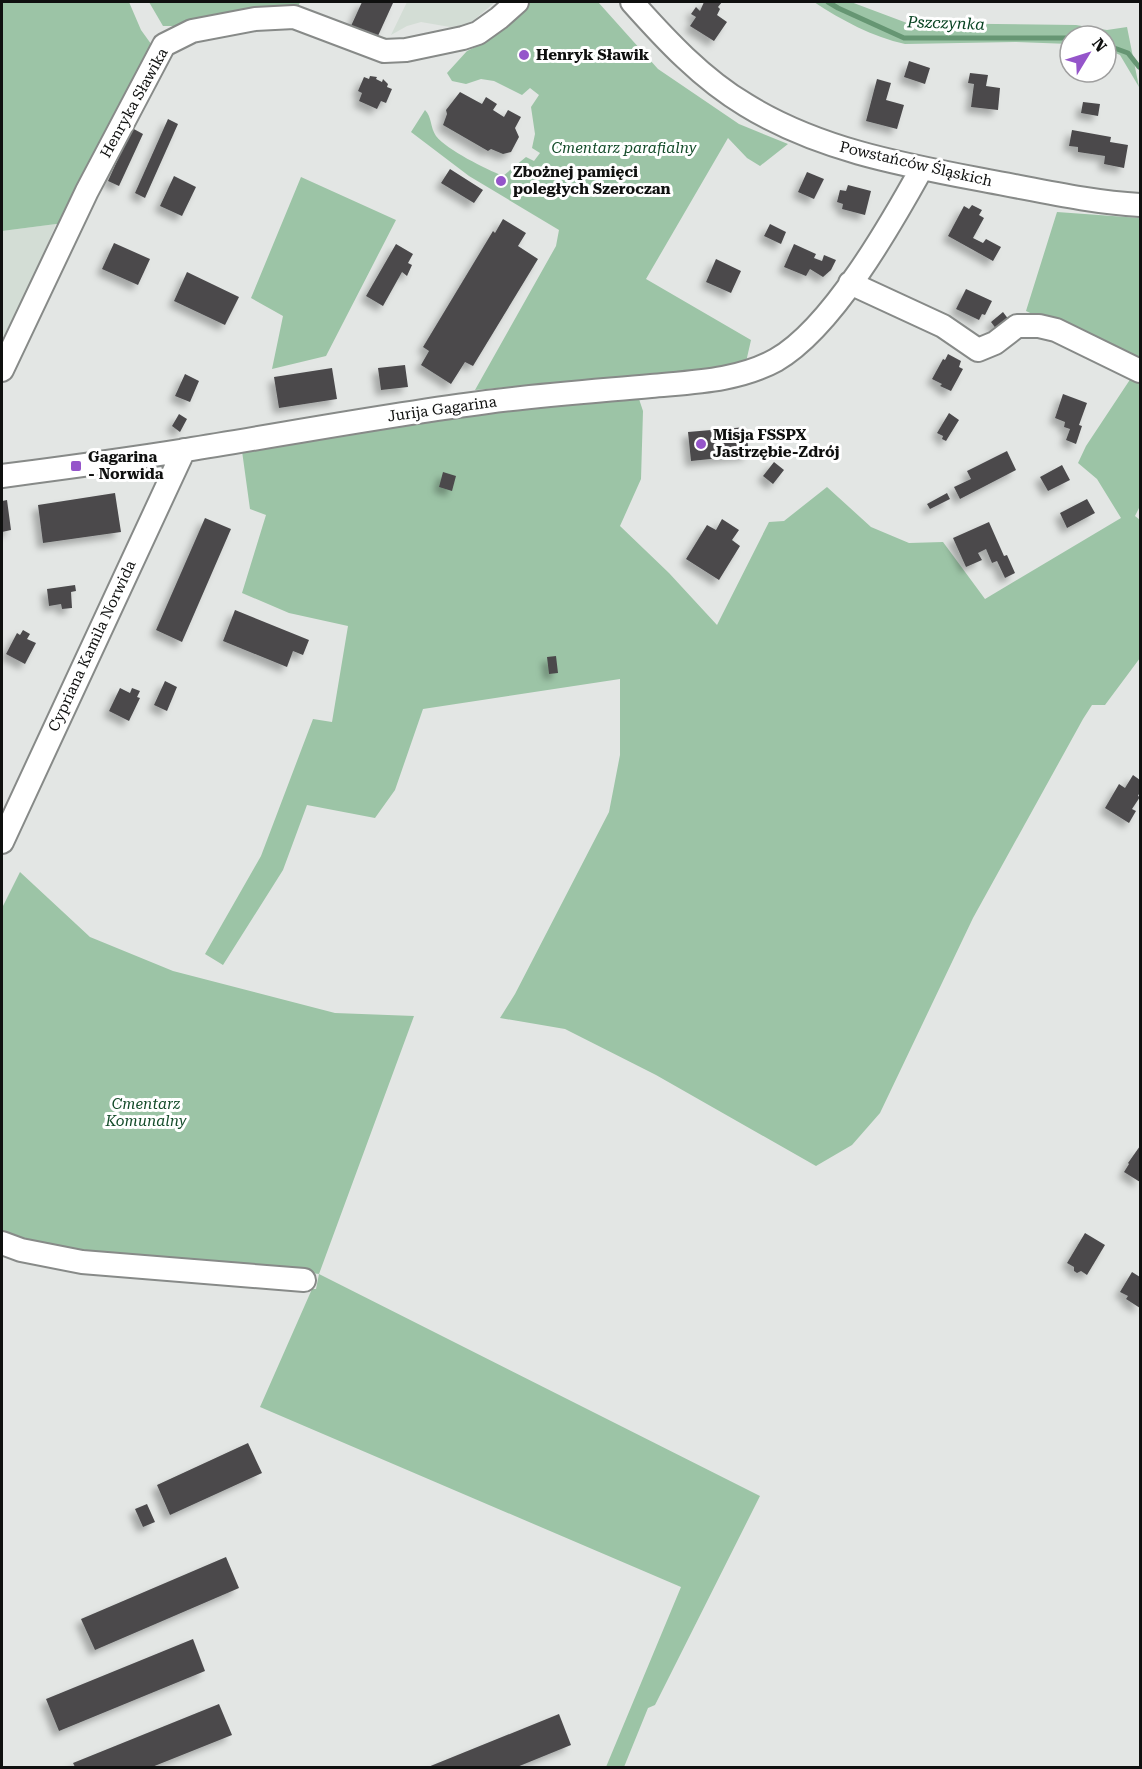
<svg xmlns="http://www.w3.org/2000/svg" width="1142" height="1769" viewBox="0 0 1142 1769" font-family="'Roboto Serif',serif">
<style>
.built{fill:#d3ddd5}
.green{fill:#9cc4a6}
.lines{fill:none;stroke-linecap:round;stroke-linejoin:round}
.stream{stroke:#669673;stroke-width:5}
.building{fill:#4b4a4c;filter:url(#shadow)}
.minor-casing{stroke:#878a88;stroke-width:26}
.minor{stroke:#fff;stroke-width:22}
.poi-dot{fill:#9555ca;stroke:#fff;stroke-width:2}
.labels{text-anchor:middle;dominant-baseline:central;stroke-width:6;stroke-linejoin:round;paint-order:stroke}
.poi-label{font-size:15px;font-weight:bold;fill:#0f100f;stroke:#fff;text-anchor:start}
.street-label{font-size:15px;fill:#0f100f;stroke:#fff}
.park-label{font-size:15px;font-style:italic;fill:#134b29;stroke:#fff}
.water-label{font-size:16px;font-style:italic;fill:#064221;stroke:#fff}
</style>
<defs>
<filter id="shadow"><feDropShadow dx="-5.5" dy="5.5" stdDeviation="3" flood-color="#0004"/></filter>
</defs>
<rect width="100%" height="100%" fill="#e3e6e4"/>
<path class="built" d="M407,2H495L474,20L462,26L450,27L421,22L407,26L391,35Z
M56,224L2,350V231Z"/>
<path class="green" d="M2,2H129L141,30L154,48L63,226L56,224L2,231Z
M149,2H300L297,11L187,26H163Z
M531,2H598L658,69L739,124L788,144L760,166L747,158L728,138L646,279L751,340L746,362L717,370L475,390L556,246L559,230L469,176L411,132L425,110C432,117 430,127 436,136C447,150 486,169 503,176L526,157L534,161L540,153L532,148L535,134L531,107L539,95L530,88L522,95L494,81L481,79L466,84L452,81L447,73L467,51L488,41Z
M814,2H851L907,23L1076,25L1107,30L1127,27L1139,87L1120,55L1106,49V36H1070V44L1015,42L905,44C873,37 841,20 814,2Z
M301,177L396,220L326,356L272,369L283,316L251,298Z
M1057,212L1140,218V366L1026,311Z
M1133,375L1140,379V506L1135,516L1140,520V658L1105,705H1092L1083,719L973,918L880,1113L852,1145L816,1166L656,1075L565,1029L500,1018L515,994L609,812L620,755V679L423,709L395,790L375,818L307,805L283,870L223,965L205,954L261,856L313,719L332,722L348,626L289,613L242,593L266,515L250,509L242,451L457,415L639,399L643,411L641,479L620,526L669,573L717,625L769,522L784,521L827,487L871,527L909,543L943,542L985,599L1121,518L1097,479L1078,463L1086,446Z
M20,872L90,937L173,971L335,1013L414,1016L319,1274L760,1496L655,1705L648,1708L624,1767H606L681,1587L260,1407L312,1289H316L319,1274L217,1261L79,1252L31,1242L2,1233V908Z"/>
<g class="lines">
<path class="stream" d="M828,2L838,8L904,38H1070
M1106,45L1128,53L1139,67"/>
</g>
<path class="building" d="M362,2L393,3L377,38L351,26Z
M704,2H722L718,7L720,9L717,15L727,22L714,41L690,26L696,17L691,14L696,7L700,11Z
M909,61L930,68L925,84L904,77Z
M970,73L988,75L986,86L1000,88L998,110L971,107L974,84L968,83Z
M370,76L377,77L376,79L382,82L383,79L388,84L387,87L392,89L386,103L381,101L377,109L359,101L362,93L358,91L364,77L369,79Z
M877,79L891,83L886,100L904,105L897,129L866,121Z
M460,92L482,104L486,97L497,104L493,110L504,117L508,110L521,117L515,128L519,137L511,152L503,154L491,149L488,151L443,125L447,114L446,110Z
M1083,102L1100,104L1098,116L1081,113Z
M168,119L178,124L145,198L135,193Z
M132,128L143,134L119,186L108,181Z
M1072,130L1111,137L1110,142L1128,145L1124,168L1104,164L1105,156L1078,152V147L1069,146Z
M450,169L483,190L474,203L441,183Z
M807,172L824,179L814,199L798,192Z
M174,176L196,187L182,216L160,206Z
M848,185L871,191L865,215L842,209L843,204L837,202L840,190L846,191Z
M972,205L982,210L979,215L984,218L973,238L983,243L986,239L1001,247L993,261L948,236L964,206L969,209Z
M503,219L526,233L518,246L538,259L473,366L465,362L451,384L421,365L429,351L423,347L493,231L495,233Z
M770,224L786,232L781,244L764,236Z
M114,243L150,259L138,285L102,269Z
M396,244L413,254L408,263L412,265L407,276L402,272L383,306L366,296Z
M794,244L816,254L814,258L822,261L824,255L836,260L831,270L823,277L810,269L806,276L784,267Z
M716,259L741,271L731,293L706,282Z
M187,272L239,297L225,325L174,301Z
M966,289L992,301L985,315L982,314L979,320L956,309Z
M1003,312L1009,320L997,330L991,322Z
M948,354L961,361L959,367L963,369L951,391L940,386L942,384L932,379L943,359L945,360Z
M405,365L408,387L381,390L378,368Z
M332,368L337,399L279,408L274,377Z
M185,374L199,381L190,402L175,396Z
M1063,394L1087,403L1079,425L1082,426L1076,444L1066,440L1070,429L1064,427L1065,422L1055,418Z
M949,413L959,420L946,441L942,439L943,436L937,433Z
M179,414L187,419L180,432L172,426Z
M746,427L749,455L691,461L688,432Z
M1007,451L1016,470L960,499L954,487L971,479L967,471Z
M774,462L784,470L773,484L763,476Z
M1062,465L1070,480L1048,491L1040,477Z
M443,472L456,476L452,491L439,487Z
M115,493L121,532L43,543L38,505Z
M947,493L950,499L930,509L927,504Z
M1087,499L1095,513L1067,528L1060,513Z
M7,500L11,530L2,532V501Z
M205,518L231,529L182,642L156,630Z
M722,519L739,530L732,540L740,546L719,580L686,559L707,525L716,530Z
M989,522L1004,556L1007,555L1015,573L1005,578L997,561L992,563L986,549L978,553L982,560L966,567L953,538Z
M75,585L76,591L71,592L72,608L62,609L61,604L49,606L47,589Z
M235,610L309,640L303,655L293,651L287,667L223,641Z
M23,630L30,634L27,639L36,643L25,664L6,654L17,633L20,635Z
M556,656L558,673L549,674L547,657Z
M165,681L177,687L167,711L154,705Z
M120,688L130,693L132,688L140,691L137,697L140,698L129,721L109,711Z
M1133,775L1140,780V792L1138,796L1140,797L1132,809L1136,811L1129,823L1105,808L1119,784L1125,788Z
M1140,1146V1182L1124,1172L1129,1164L1128,1163Z
M1085,1233L1105,1245L1087,1275L1081,1271L1077,1273L1074,1271V1267L1067,1263Z
M1132,1272L1140,1277V1308L1126,1299L1128,1296L1120,1292Z
M248,1443L262,1473L170,1515L157,1485Z
M147,1504L155,1522L143,1527L135,1509Z
M226,1557L239,1588L95,1650L81,1619Z
M193,1639L205,1671L59,1731L46,1699Z
M219,1704L232,1735L152,1767H75L73,1763Z
M559,1714L571,1745L517,1767H428Z"/>
<g class="lines">
<g class="minor-casing">
<path id="minor" d="M632,2C665,39 702,79 746,105C819,150 904,165 988,181C1038,190 1089,202 1140,205
M850,283L943,326L978,350L995,343L1017,326H1039L1056,330L1140,371
M2,370L87,191L164,45L192,31L255,19L294,17L384,51L406,50L463,38L478,33L499,18L517,2
M2,476C63,468 124,460 186,450C286,434 386,415 487,402C541,395 596,391 651,386C693,382 738,381 776,360C832,328 891,224 922,168
M2,842L184,450
M2,1243L21,1250L82,1262L304,1280"/>
</g>
<use href="#minor" class="minor"/>
</g>
<g class="poi-dot">
<circle cx="524" cy="55" r="6"/>
<circle cx="501" cy="181" r="6"/>
<circle cx="701" cy="444" r="6"/>
<rect x="70" y="460" width="12" height="12" rx="3"/>
</g>
<g class="labels">
<g class="poi-label">
<text x="536" y="55">Henryk Sławik</text>
<text x="513" y="172">Zbożnej pamięci<tspan x="513" dy="17">poległych Szeroczan</tspan></text>
<text x="713" y="435">Misja FSSPX<tspan x="713" dy="17">Jastrzębie-Zdrój</tspan></text>
<text x="88" y="457">Gagarina<tspan x="88" dy="17">- Norwida</tspan></text>
</g>
<g class="street-label">
<text transform="translate(134 103) rotate(-61)">Henryka Sławika</text>
<text transform="translate(916 164) rotate(13)">Powstańców Śląskich</text>
<text transform="translate(442 409) rotate(-8)">Jurija Gagarina</text>
<text transform="translate(92 646) rotate(-65)">Cypriana Kamila Norwida</text>
</g>
<g class="park-label">
<text x="624" y="148">Cmentarz parafialny</text>
<text x="146" y="1104">Cmentarz<tspan x="146" dy="17">Komunalny</tspan></text>
</g>
<g class="water-label">
<text transform="translate(946 23) rotate(2)">Pszczynka</text>
</g>
</g>
<rect width="1142" height="1769" fill="none" stroke="#0f100f" stroke-width="6"/>
<g transform="translate(1088 54) rotate(52)"><circle r="28" fill="#ffffff" stroke="#9f9f9f" stroke-width="1.5"/>
<path d="M0-4.5L10 22L0 15L-10 22Z" fill="#9555ca"/>
<text y="-9" font-size="16" font-weight="bold" text-anchor="middle" fill="#0f100f">N</text>
</g>
</svg>
